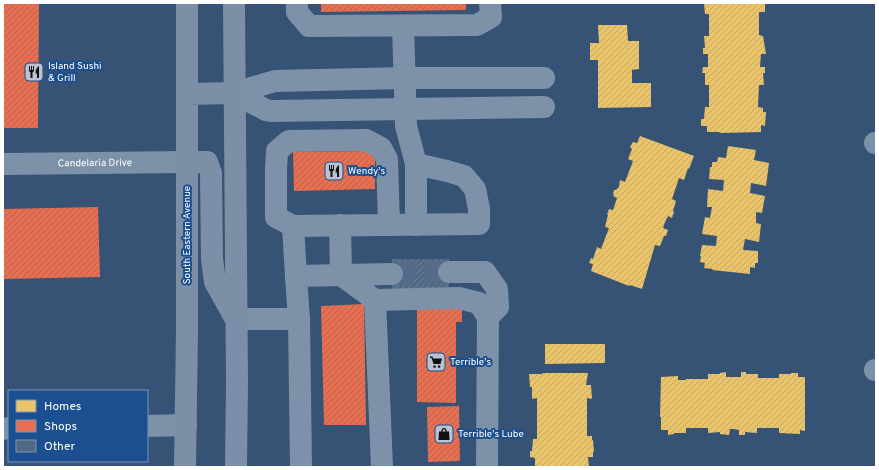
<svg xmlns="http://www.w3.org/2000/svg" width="879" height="470" viewBox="0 0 879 470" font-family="Overpass,sans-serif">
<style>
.homes{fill:url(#homes-hatch)}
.shops{fill:url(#shops-hatch)}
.building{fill:url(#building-hatch)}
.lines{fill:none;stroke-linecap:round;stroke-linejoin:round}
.minor-tunnel{stroke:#546c89;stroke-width:22;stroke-dasharray:22 11;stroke-linecap:butt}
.minor{stroke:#7d92a8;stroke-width:22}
.major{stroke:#7d8ea7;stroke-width:22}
.labels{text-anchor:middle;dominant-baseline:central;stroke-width:4;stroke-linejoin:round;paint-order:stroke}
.poi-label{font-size:10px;fill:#fff;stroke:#1b4f8f;text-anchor:start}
.street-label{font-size:10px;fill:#fff;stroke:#1b4f8f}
</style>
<defs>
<pattern id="homes-hatch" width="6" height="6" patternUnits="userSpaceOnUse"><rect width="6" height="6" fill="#e9c46a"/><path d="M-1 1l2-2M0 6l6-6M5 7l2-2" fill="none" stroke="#c2a662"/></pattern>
<pattern id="shops-hatch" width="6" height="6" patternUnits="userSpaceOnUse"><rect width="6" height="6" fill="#e76f51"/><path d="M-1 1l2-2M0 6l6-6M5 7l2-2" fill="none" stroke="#b86450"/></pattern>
<pattern id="building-hatch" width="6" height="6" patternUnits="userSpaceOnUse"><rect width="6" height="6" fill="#526984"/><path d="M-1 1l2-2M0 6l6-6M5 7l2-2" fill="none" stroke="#6c8096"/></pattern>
</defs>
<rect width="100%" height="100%" fill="#365274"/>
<path class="homes" d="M704,3H765V12H759V35L763,36L766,54H761L760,67H765V73H763L764,85H759L758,107L763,108V112H766L765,126L761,125V132L720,133L719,132H707V126H701V119H704L705,107H709V85H705V73H702L703,67H708V54H703V48H705L704,36H709V14H705Z
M598,25H627L628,41H639V69L632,70V83H651V107L598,108V60H590V43H599Z
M640,136L694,156L689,169L688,168L684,180L679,178L672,199L676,201L673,211L674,212L672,218L668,216L665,222L663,228L668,230L666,236H664L660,246L655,245L642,289L630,285L629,286L591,271L593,264L589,263L591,258L593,259L597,247L601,249L609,228L605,227L608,215L607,214L608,212L609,209L613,210L617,198L613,196L614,194H613L614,190H616L619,187L620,180L625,182L633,161L628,159L632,149L630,147L633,142L637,143Z
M728,146L756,150L754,160L769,163L766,186L751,183L750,193L765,196L762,213L756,212V223L761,224L759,242L745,239L743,250L758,251V263H755V268L750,267V274L712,270L713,269L704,268L705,263L700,262L701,256H700L702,245L716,246L717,236L702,234L705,217L710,218L712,207H707L708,189L723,191L724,180L709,179L710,167H712V162H717L718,157L726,158Z
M545,344H605V363L545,364Z
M726,372V377H741V372H746V374H758V378H779V374H791V373H798V377H805V431L800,430V434L779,433V428H757V433L745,432V435H739V430L733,429H730L729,435L720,434V432L708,433V428H686V433H674V434L668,435V430H661V417H660L661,377L678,376V380H686V379H708V374H720V373Z
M543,373H588L586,385H591L592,399L587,398V436H592V440H593L594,452H593V457H588L589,467H535V458L530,457V451H532L533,439H537V398L532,399V387H530L529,374H542Z"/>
<path class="shops" d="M3,3H39L38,128H3Z
M321,3H466V10L321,12Z
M375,151V189L294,191L293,152Z
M98,207L100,277L3,279V209Z
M364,304L366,425H324L321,306Z
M462,307V322H456V403L417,402V308Z
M459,406L460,461L428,462L427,407Z"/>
<path class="building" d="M392,259H449V291H392Z"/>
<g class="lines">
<path class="minor-tunnel" d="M392,274L449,272"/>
<g class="minor">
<path d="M297,3V12L309,26L477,25L491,17L490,3"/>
<path d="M403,26L406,126L416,164V225"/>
<path d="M234,93L266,110L271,111L544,107"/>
<path d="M234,93L275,81L404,78H544"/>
<path d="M875,143H876"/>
<path id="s1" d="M3,164L187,162"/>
<path d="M340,225L341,275"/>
<path d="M389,225L387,159L381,148L366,140L289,141L277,151L276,170V217L293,226L479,224V209L475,189L464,176L447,171L416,164"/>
<path d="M293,226L296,276"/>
<path d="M449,272H485L497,289L498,307L488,317"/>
<path d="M341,275L375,300L382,467"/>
<path d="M375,300L459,298L479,303L488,317L487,467"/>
<path d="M236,319H299"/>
<path d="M875,370H876"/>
<path d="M147,426L186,425"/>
<path d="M3,429L9,428"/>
<path d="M301,467L299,319L296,276L392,274"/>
</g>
<path class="major" d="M234,3L237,381L236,467
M187,94L234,93
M187,162H207L211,173L212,259L215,282L235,318
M185,467L187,330V3"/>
</g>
<defs>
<g id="restaurant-square" transform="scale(1)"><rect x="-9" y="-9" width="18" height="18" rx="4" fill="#b9c2ce" stroke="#1b4f8f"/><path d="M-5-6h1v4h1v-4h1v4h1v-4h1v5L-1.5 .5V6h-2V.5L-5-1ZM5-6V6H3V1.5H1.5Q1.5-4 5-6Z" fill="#111"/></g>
<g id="supermarket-square" transform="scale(1)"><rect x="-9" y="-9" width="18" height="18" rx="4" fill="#b9c2ce" stroke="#1b4f8f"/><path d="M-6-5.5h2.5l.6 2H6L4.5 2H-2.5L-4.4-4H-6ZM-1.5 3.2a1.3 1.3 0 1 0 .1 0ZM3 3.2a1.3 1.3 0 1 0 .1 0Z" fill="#111"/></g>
<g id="shop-square" transform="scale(1)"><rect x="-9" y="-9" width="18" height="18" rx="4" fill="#b9c2ce" stroke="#1b4f8f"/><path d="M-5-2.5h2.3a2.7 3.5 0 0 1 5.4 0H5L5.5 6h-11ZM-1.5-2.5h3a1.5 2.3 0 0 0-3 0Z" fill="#111"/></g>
</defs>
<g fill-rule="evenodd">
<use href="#restaurant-square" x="34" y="72"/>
<use href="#restaurant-square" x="334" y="171"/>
<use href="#supermarket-square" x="436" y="362"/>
<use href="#shop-square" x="444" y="434"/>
</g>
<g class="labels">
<g class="poi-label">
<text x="48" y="66">Island Sushi<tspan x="48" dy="12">&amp; Grill</tspan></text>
<text x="348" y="171">Wendy's</text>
<text x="450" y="362">Terrible's</text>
<text x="458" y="434">Terrible's Lube</text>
</g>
<g class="street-label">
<text stroke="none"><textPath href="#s1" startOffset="92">Candelaria Drive</textPath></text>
<text transform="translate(187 235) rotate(-90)">South Eastern Avenue</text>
</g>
</g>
<rect width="879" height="470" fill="none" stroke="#ffffff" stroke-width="8"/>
<rect x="8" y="390" width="140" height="72" fill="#1b4f8f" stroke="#7695bc"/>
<rect x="16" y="400" width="20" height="12" fill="#e9c46a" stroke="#7695bc"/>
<text x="44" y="410" font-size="12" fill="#ffffff">Homes</text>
<rect x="16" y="420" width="20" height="12" fill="#e76f51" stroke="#7695bc"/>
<text x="44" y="430" font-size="12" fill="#ffffff">Shops</text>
<rect x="16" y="440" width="20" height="12" fill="#526984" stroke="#7695bc"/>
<text x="44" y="450" font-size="12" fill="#ffffff">Other</text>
</svg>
